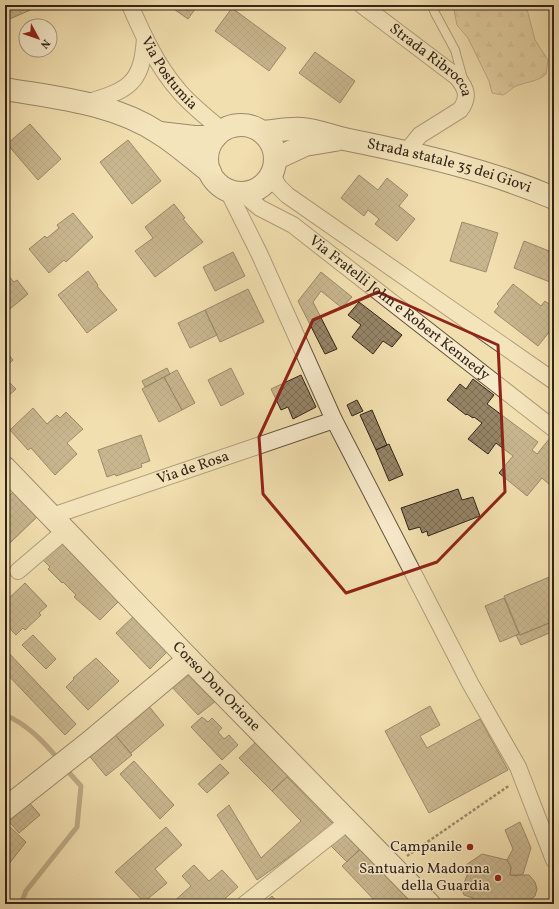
<svg xmlns="http://www.w3.org/2000/svg" width="559" height="909" viewBox="0 0 559 909" font-family="Vollkorn,serif">
<style>
.forest{fill:url(#forest-firs);stroke:#827258}
.lines{fill:none;stroke-linecap:round;stroke-linejoin:round}
.stream{stroke:#7f6e54;stroke-width:5}
.building{fill:url(#building-cross-hatch);stroke:#332419}
.lane-casing{stroke:#63533e;stroke-width:10}
.street-casing{stroke:#63533e;stroke-width:18}
.secondary-casing{stroke:#332419;stroke-width:24}
.path{stroke:#332419;stroke-width:2.5;stroke-dasharray:3 2;stroke-linecap:butt}
.lane{stroke:#f7eacb;stroke-width:8}
.street{stroke:#f7eacb;stroke-width:16}
.secondary{stroke:#f7eacb;stroke-width:22}
.marked{fill:none;stroke:#8f2418;stroke-width:3;stroke-linejoin:round}
.poi-dot{fill:#8f2418;stroke:#f7eacb;stroke-width:1.5}
.labels{text-anchor:middle;dominant-baseline:central;stroke-width:3;stroke-linejoin:round;paint-order:stroke}
.street-label{font-size:15px;fill:#332419;stroke:#f7eacb}
.poi-label{font-size:15px;fill:#332419;stroke:#f7eacb;text-anchor:end}
</style>
<defs>
<pattern id="forest-firs" width="22" height="20" patternUnits="userSpaceOnUse"><rect width="22" height="20" fill="#d2bf96"/><path d="M5 1l3.5 6h-7zM16 11l3.5 6h-7z" fill="#b5a481"/></pattern>
<pattern id="building-cross-hatch" width="8" height="8" patternUnits="userSpaceOnUse"><rect width="8" height="8" fill="#968567"/><path d="M0 0l8 8M0 8l8-8" fill="none" stroke="#7b6d54"/></pattern>
</defs>
<rect width="100%" height="100%" fill="#f2dfaf"/>
<filter id="stains"><feTurbulence type="fractalNoise" baseFrequency=".005" numOctaves="4"/><feColorMatrix values="0 0 0 0 .2 0 0 0 0 .09 0 0 0 0 .02 0 0 0 .5 -.17"/></filter>
<radialGradient id="worn" r=".72"><stop offset=".6" stop-color="#630" stop-opacity="0"/><stop offset="1" stop-color="#630" stop-opacity=".3"/></radialGradient>
<path class="forest" d="M459,5H525L527,9L535,40L548,60L546,74C538,82 524,82 514,87C510,90 507,93 503,95L492,93L489,81L468,38L457,25L454,10Z"/>
<g class="lines">
<path class="stream" d="M5,715C27,724 44,742 59,760
M21,904L26,891L77,827L81,786L65,768"/>
</g>
<path class="building" d="M5,5H42L5,21Z
M168,5H198L188,19Z
M232,8L286,48L269,71L215,31Z
M315,52L355,81L340,103L299,73Z
M30,124L61,159L38,180L7,144Z
M128,140L161,181L132,204L100,162Z
M359,175L378,190L387,178L408,195L399,206L415,219L397,241L375,224L379,219L368,210L364,216L341,198Z
M174,204L185,218L183,219L203,242L155,277L135,251L153,238L145,227Z
M73,213L93,237L66,262L64,260L49,273L29,249L45,236L47,238L59,228L57,225Z
M462,222L498,233L486,272L450,261Z
M524,241L554,253V272L550,282L514,268Z
M233,252L245,276L215,291L203,267Z
M88,271L98,285L97,286L117,310L87,333L58,295Z
M5,272L14,282L17,280L28,294L5,313Z
M321,272L352,297L342,308L321,291L313,302L337,349L325,354L298,301Z
M513,284L541,306L545,301L554,308V329L551,332L550,331L538,346L494,312L499,306L497,304Z
M248,289L264,322L220,342L205,310Z
M359,302L402,335L392,347L383,341L373,354L352,337L361,325L348,315Z
M205,310L217,335L190,348L178,323Z
M5,350L13,360L5,367Z
M167,368L170,374L145,387L142,381Z
M231,368L244,394L221,406L208,380Z
M177,370L195,403L182,410L164,377Z
M301,375L316,407L293,419L288,407L281,410L271,389Z
M164,377L182,410L159,422L142,389Z
M5,378L16,389L5,399Z
M473,379L494,395L487,404L538,442L532,450L537,454L550,438L554,441V480L550,485L542,478L527,496L499,473L513,456L496,443L488,454L468,439L482,423L474,417L473,418L467,414L466,415L447,400L460,384L466,389Z
M357,400L363,411L352,416L347,405Z
M33,408L47,424L57,415L60,418L66,412L83,429L67,443L77,454L55,475L31,448L28,450L10,430Z
M372,410L387,445L376,450L360,415Z
M141,435L150,461L141,464L142,467L116,476L115,474L107,477L98,450Z
M389,444L403,475L389,481L376,450Z
M458,489L462,500L473,497L480,516L428,536L427,531L422,533L420,527L409,530L401,508Z
M15,490L39,515L10,543L5,537V500Z
M64,536L123,597L100,620L74,597L76,595L63,582L62,583L48,569L50,567L42,559Z
M554,575V621L520,635L504,596Z
M25,583L47,606L39,613L41,615L25,630L23,628L16,635L5,624V602Z
M504,598L519,634L500,642L485,606Z
M136,614L170,649L150,669L116,633Z
M554,621V631L521,645L516,635L519,634L520,635Z
M33,635L56,659L46,669L22,645Z
M5,649L76,724L65,735L5,672Z
M96,658L119,681L88,710L66,687L74,679L73,678Z
M189,670L217,700L198,715L170,685Z
M148,705L164,725L131,753L114,734Z
M430,706L440,725L420,736L427,748L480,719L508,770L429,813L385,731Z
M202,717L208,722L212,718L222,728L218,732L224,739L229,735L238,745L222,760L191,727Z
M113,732L132,755L106,776L87,753Z
M259,739L292,772L272,791L239,758Z
M134,761L174,805L160,819L120,774Z
M220,764L229,773L207,793L198,784Z
M287,777L334,825L257,880L217,815L229,805L261,858L301,821L272,791Z
M27,800L40,815L19,833L6,818Z
M520,822L531,848L523,874L516,876L510,875L511,867L507,860L513,849L505,830Z
M8,825L26,842L5,869V828Z
M166,827L182,845L155,869L167,883L144,902L115,872Z
M342,831L360,849L347,862L328,843Z
M364,846L418,904H378L342,866Z
M482,854L507,860L511,867L510,875H529L535,882L537,889L535,896L526,904H473L474,901L473,898L464,895L462,888L468,873L466,865Z
M194,865L209,881L222,870L238,887L219,904H171L191,886L182,876Z
M272,896L279,904H263Z"/>
<g class="lines">
<g class="lane-casing">
<path id="lane" d="M435,5L433,8L435,13L455,50L463,79"/>
</g>
<g class="street-casing">
<g id="street">
<path id="s1" d="M130,5C143,35 157,66 179,91C192,106 207,118 222,130"/>
<path id="s2" d="M362,5L457,77C466,88 470,97 460,110L420,135L406,152"/>
<path d="M86,103C128,90 142,85 145,38"/>
<path d="M272,174L278,186L287,195L554,381"/>
<path d="M227,189L259,253L334,420L470,683L518,767L554,860"/>
<path id="s3" d="M241,192L260,208L293,225L554,429"/>
<path id="s4" d="M52,516L334,420"/>
<path d="M18,571L66,530"/>
<path d="M245,904L349,821"/>
</g>
</g>
<g class="secondary-casing">
<g id="secondary">
<path d="M5,89C57,98 114,103 159,133C177,144 193,159 210,172"/>
<circle cx="241" cy="159" r="34"/>
<path id="s5" d="M262,132C275,131 289,128 302,129C318,130 333,137 349,140C418,154 488,170 554,198"/>
<path d="M160,133L194,137H215"/>
<path d="M275,159L305,145L335,140"/>
<path id="s6" d="M5,468L189,659L429,904"/>
<path d="M5,809L90,742L189,659"/>
</g>
</g>
<path class="path" d="M407,856L510,785"/>
<use href="#lane" class="lane"/>
<use href="#street" class="street"/>
<use href="#secondary" class="secondary"/>
</g>
<path d="M0 0H559V909H0ZM378,292L498,345L505,492L437,562L346,593L263,494L259,437L313,320Z" fill="#f2dfaf" fill-opacity=".55" fill-rule="evenodd"/>
<path class="marked" d="M378,292L498,345L505,492L437,562L346,593L263,494L259,437L313,320Z"/>
<g class="poi-dot">
<circle cx="470" cy="847" r="4"/>
<circle cx="498" cy="878" r="4"/>
</g>
<g class="labels">
<g class="street-label">
<text stroke="none"><textPath href="#s2" startOffset="89">Strada Ribrocca</textPath></text>
<text stroke="none"><textPath href="#s1" startOffset="79">Via Postumia</textPath></text>
<text stroke="none"><textPath href="#s5" startOffset="192">Strada statale 35 dei Giovi</textPath></text>
<text stroke="none"><textPath href="#s3" startOffset="197">Via Fratelli John e Robert Kennedy</textPath></text>
<text stroke="none"><textPath href="#s4" startOffset="149">Via de Rosa</textPath></text>
<text stroke="none"><textPath href="#s6" startOffset="304">Corso Don Orione</textPath></text>
</g>
<g class="poi-label">
<text x="462" y="847">Campanile</text>
<text x="490" y="869">Santuario Madonna<tspan x="490" dy="17">della Guardia</tspan></text>
</g>
</g>
<rect width="559" height="909" fill="none" stroke="#f2dfaf" stroke-width="20"/>
<rect x="6" y="6" width="547" height="897" fill="none" stroke="#332419" stroke-width="2"/>
<rect x="10" y="10" width="539" height="889" fill="none" stroke="#332419"/>
<g transform="translate(38 38) rotate(130)"><circle r="19" fill="#f7eacb" stroke="#a99b84"/>
<path d="M0-3L7 15L0 10L-7 15Z" fill="#8f2418"/>
<text y="-6" font-size="11" font-weight="bold" text-anchor="middle" fill="#332419">N</text>
</g>
<rect width="100%" height="100%" filter="url(#stains)"/>
<rect width="100%" height="100%" fill="url(#worn)"/>
</svg>
